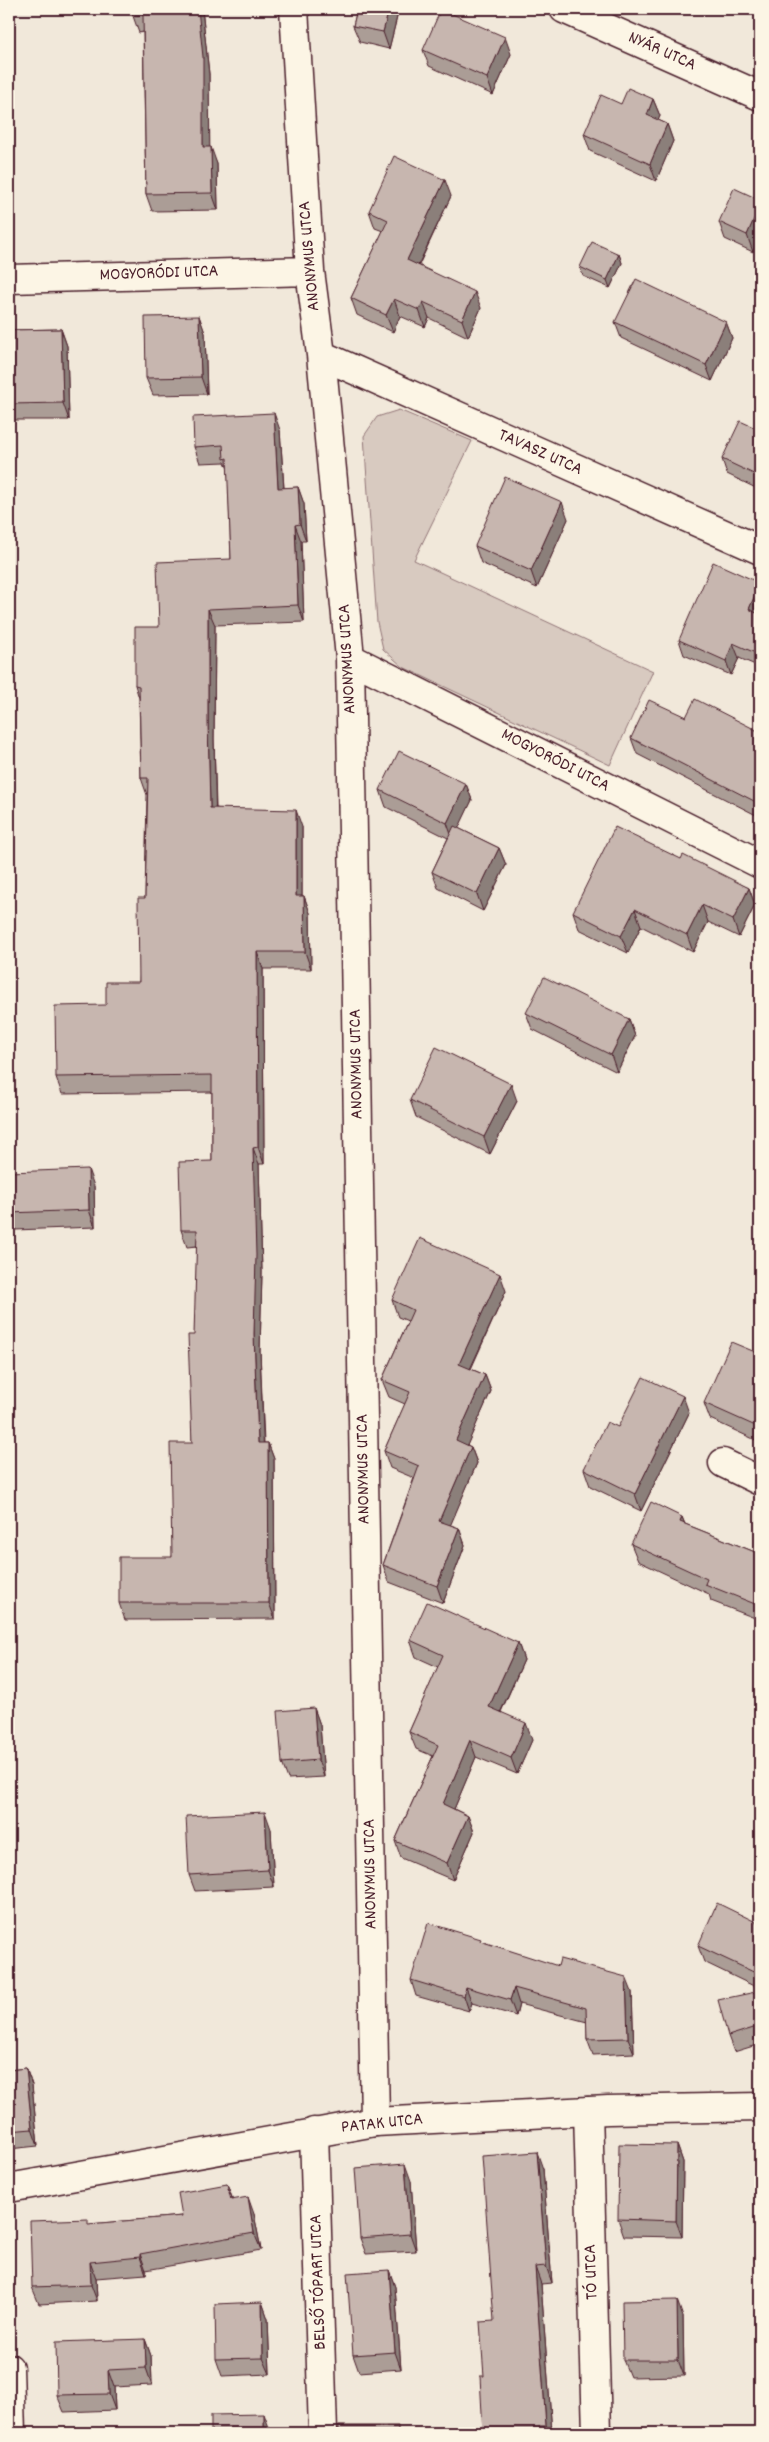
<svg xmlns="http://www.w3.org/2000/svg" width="769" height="2442" viewBox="0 0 769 2442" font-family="Dekko,sans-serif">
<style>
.green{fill:#d8cac0;stroke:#917476}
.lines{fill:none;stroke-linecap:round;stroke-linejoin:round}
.street-casing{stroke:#4a1f2b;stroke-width:31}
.secondary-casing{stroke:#4a1f2b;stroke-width:31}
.street{stroke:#fcf5e5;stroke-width:28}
.secondary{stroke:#fcf5e5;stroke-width:28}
.wall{fill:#ab9d96;stroke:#4a1f2b}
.shaded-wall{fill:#8b7f7a;stroke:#4a1f2b}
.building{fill:#c7b6af;stroke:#4a1f2b}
.labels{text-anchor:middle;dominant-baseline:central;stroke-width:4.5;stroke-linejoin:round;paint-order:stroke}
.street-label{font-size:18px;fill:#4a1f2b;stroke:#fcf5e5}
</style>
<rect width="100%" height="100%" fill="#f1e8da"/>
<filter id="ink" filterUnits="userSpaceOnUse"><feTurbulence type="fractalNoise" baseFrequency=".02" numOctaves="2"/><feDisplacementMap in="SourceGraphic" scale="10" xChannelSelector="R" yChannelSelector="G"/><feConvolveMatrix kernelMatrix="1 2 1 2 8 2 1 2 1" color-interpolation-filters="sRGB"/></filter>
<g filter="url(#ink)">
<path class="green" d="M399,410L472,441L414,560L653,671L610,765L403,667L383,649L377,622L364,436L377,417Z"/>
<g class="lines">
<g class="street-casing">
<path id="street" d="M294,9L310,271L321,355L350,658L375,2122
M564,9L760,96
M9,279L310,271
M321,355L760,550
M350,658L760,864
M723,1463L760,1481
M588,2111L597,2433
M314,2132L323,2433
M9,2368L11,2433"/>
</g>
<g class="secondary-casing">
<path id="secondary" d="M9,2188L375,2122L608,2110L760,2107"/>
</g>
<use href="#street" class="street"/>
<use href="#secondary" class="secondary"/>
</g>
<path class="wall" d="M132,9H202L209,74V147L217,164L218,210L152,211L146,194L143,32L139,33L133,16Z
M357,9H399L389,49L360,42L353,26Z
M423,50L511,54L493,95L429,66Z
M653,99L660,116L658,120L667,124L673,141L656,181L590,151L584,134L621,104Z
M451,196L419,265L481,308L468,337L429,318L425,327L400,316L393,332L357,315L351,298L383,231L375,228L369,211Z
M760,205V236L753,252L725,239L719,222Z
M619,254L622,263L610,288L583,276L580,267Z
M199,316L205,333L207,394L153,395L146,378Z
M615,322H726L732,338L712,381L621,338Z
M61,329L67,346L69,420H9V330Z
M280,430L284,488L298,487L304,504L306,541H301L304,622L215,625L214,739L216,808L302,827V896H304L310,913L311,969H263L264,1164H259L262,1272L260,1351L264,1443H268L274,1459L275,1619L125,1620L119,1603L172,1557L192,1443L197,1246L187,1247L181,1230L212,1161V1092L62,1094L56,1077L106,1005L139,982L145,898L147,795L141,778L139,698L135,685L159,627L231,559L228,469L225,462L200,463L194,447Z
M760,430V490L727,474L722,459Z
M568,519L537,588L481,563L475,546Z
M760,583V610L759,614L760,615V667L739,658L731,675L684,655L679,640Z
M686,717L760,732V817L637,754L631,738Z
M466,784L472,800L458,828L499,848L506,865L483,911L438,888L432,872L448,838L386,807L380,790Z
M681,859L749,888L755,905L739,937L708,922L693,952L641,926L628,953L579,929L573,912Z
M526,1013L629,1019L635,1036L617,1072L532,1029Z
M410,1100L517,1101L490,1154L416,1117Z
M94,1186L95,1227L15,1230L9,1213Z
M506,1291L471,1369L485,1375L491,1391L467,1445L471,1447L477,1463L450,1525L459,1528L465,1545L443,1603L389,1582L383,1565L414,1478L390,1468L384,1451L405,1404L389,1397L382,1380L408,1321L398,1317L392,1300Z
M760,1354V1442L710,1419L704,1403Z
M689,1413L641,1511L590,1486L584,1469L618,1427Z
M682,1517L685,1524L760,1554V1620L711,1601L709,1594L638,1561L631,1544Z
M410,1640L518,1643L524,1660L501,1712L532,1740L517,1774L476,1757L454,1809L468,1816L474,1832L453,1880L401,1858L395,1841L433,1756L416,1749L409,1732L438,1667L416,1657Z
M314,1708L320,1725L324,1777L288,1779L282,1763Z
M271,1829L274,1887L195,1891L189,1875Z
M760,1924V1989L704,1962L698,1946Z
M482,1942L632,1992L634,2053L593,2055L587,2039V2022L519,2004L516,2016L472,2003L469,2011L416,1996L411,1980Z
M760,1991V2044L734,2052L728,2036Z
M26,2068L32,2085L38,2146L9,2149V2070Z
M677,2145L683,2162L682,2237L624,2236L618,2219Z
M543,2169L552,2283L541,2284L552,2433H483L484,2376L494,2321Z
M411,2181L416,2251L366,2254L360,2238Z
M227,2184L233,2200L254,2214L261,2250L146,2270V2274L96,2278L97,2301L39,2304L32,2287L90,2224L182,2216Z
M389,2270L395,2287L401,2369L359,2372L353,2355Z
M262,2302L268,2319L270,2374L222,2376L216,2359Z
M683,2317L684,2376L630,2377L623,2360Z
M145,2339L151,2356L152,2385L114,2387L115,2410L64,2412L57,2395Z"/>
<path class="shaded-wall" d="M198,9H202L209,74L210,164L203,147Z
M389,9H399L389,49L383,32Z
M505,37L511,54L493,95L487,78Z
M653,99L660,116L653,132L647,115Z
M667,124L673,141L656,181L650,164Z
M211,147L217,164L218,210L212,193Z
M445,180L451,196L413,276L407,260Z
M760,205V236L753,252L747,235Z
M619,254L622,263L610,288L607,280Z
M475,292L481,308L468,337L462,320Z
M394,299L400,316L393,332L386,315Z
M423,302L429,318L425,327L419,310Z
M199,316L205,333L207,394L201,377Z
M726,322L732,338L712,381L706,365Z
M61,329L67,346L69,420L63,403Z
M274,413L280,430L285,505L278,488Z
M298,487L304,504L306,541L300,524Z
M562,502L568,519L537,588L531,571Z
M295,525L301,541L304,622L298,605Z
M760,583V610L754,624L749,609Z
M208,609L215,625L214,739L216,825L210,808L208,722Z
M733,643L739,658L731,675L726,661Z
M466,784L472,800L453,840L447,823Z
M296,810L302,827V913L296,896Z
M499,848L506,865L483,911L477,894Z
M749,888L755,905L739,937L733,920Z
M304,896L310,913L311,969L305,952Z
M702,905L708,922L693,952L687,935Z
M635,909L641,926L628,953L621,936Z
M257,952L263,969L264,1164L258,1147Z
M629,1019L635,1036L617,1072L611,1055Z
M511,1084L517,1101L490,1154L484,1137Z
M253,1148L259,1164L262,1272L260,1351L264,1459L258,1443L254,1334Z
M88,1169L94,1186L95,1227L89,1210Z
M500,1274L506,1291L465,1380L459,1364Z
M485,1375L491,1391L462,1457L456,1440Z
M683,1396L689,1413L641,1511L635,1494Z
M268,1443L274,1459L275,1619L269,1603Z
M471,1447L477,1463L445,1538L439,1521Z
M682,1517L688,1533L680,1522Z
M459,1528L465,1545L443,1603L437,1586Z
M518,1643L524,1660L495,1724L489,1707Z
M314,1708L320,1725L324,1777L318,1760Z
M526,1723L532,1740L517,1774L511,1758Z
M470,1740L476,1757L449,1821L443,1804Z
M265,1812L271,1829L274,1887L268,1870Z
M468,1816L474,1832L453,1880L447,1863Z
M626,1977L632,1992L634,2053L628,2038Z
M466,1987L472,2003L469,2011L464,1996Z
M514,1988L519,2004L516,2016L510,2000Z
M26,2068L32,2085L38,2146L32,2129Z
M677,2145L683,2162L682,2237L676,2221Z
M537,2152L543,2169L552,2283L546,2266Z
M405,2164L411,2181L416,2251L410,2234Z
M227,2184L233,2201L231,2200Z
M248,2197L254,2214L261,2250L254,2233Z
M140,2254L146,2270V2274L140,2257Z
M90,2262L96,2278L97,2301L91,2285Z
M535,2267L541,2284L552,2433H549L546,2426Z
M389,2270L395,2287L401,2369L395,2352Z
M677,2300L683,2317L684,2376L678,2360Z
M262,2302L268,2319L270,2374L263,2358Z
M145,2339L151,2356L152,2385L146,2368Z
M108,2370L114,2387L115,2410L109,2394Z
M264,2414L270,2430V2433H264Z"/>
<path class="building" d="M132,9H198L203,57V147H211L212,193L146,194L143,15L133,16Z
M357,9H389L383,32L353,26Z
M441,9L505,37L487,78L423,50Z
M628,88L653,99L647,115L667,124L650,164L584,134L601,95L621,104Z
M394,156L445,180L407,260L475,292L462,320L423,302L419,310L394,299L386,315L351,298L388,220L369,211Z
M734,188L760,200V205L747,235L719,222Z
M592,242L619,254L607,280L580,267Z
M636,279L726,322L706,365L615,322Z
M199,316L201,377L146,378L145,317Z
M61,329L63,403L9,404V330Z
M274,413L278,488L298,487L300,524L295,525L298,605L208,609V722L210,808L296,810V896H304L305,952H257L258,1147L253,1148L256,1255L254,1334L258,1443H268L269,1603H119V1557H172L170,1443H192L188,1335H194L197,1230H181L179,1162L212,1161V1075L56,1077L55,1006L106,1005V982H139L138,898H145L148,778H141L139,686L135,685V627H159L157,562L231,559L227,458L224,459L223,445L194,447L193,417Z
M740,421L760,430V477L722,459Z
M505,477L562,502L531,571L475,546Z
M713,562L760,583L749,609L760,615V655L733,643L726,661L679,640Z
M695,699L760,732V804L631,738L649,700L686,717Z
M399,751L466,784L447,823L380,790Z
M454,826L499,848L477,894L432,872Z
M615,827L681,859L683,855L749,888L733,920L702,905L687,935L635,909L621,936L573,912Z
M544,977L629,1019L611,1055L526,1013Z
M436,1047L511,1084L484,1137L410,1100Z
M88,1169L89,1210L9,1213V1172Z
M420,1238L500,1274L459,1364L485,1375L456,1440L471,1447L439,1521L459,1528L437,1586L383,1565L419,1466L384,1451L410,1392L382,1380L413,1310L392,1300Z
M731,1342L760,1354V1428L704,1403Z
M643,1377L683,1396L635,1494L584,1469L607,1422L618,1427Z
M651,1502L682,1517L680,1522L760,1554V1606L705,1584L707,1579L631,1544Z
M427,1602L518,1643L489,1707L526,1723L511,1758L470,1740L443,1804L468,1816L447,1863L395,1841L438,1745L409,1732L443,1655L410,1640Z
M314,1708L318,1760L282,1763L278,1711Z
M265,1812L268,1870L189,1875L186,1816Z
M717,1903L760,1924V1975L698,1946Z
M428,1923L481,1939L480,1941L558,1966L560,1959L626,1977L628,2038L587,2039L586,2008L514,1988L510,2000L466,1987L464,1996L411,1980Z
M760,1991V2026L728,2036L718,2000Z
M26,2068L32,2129L9,2131V2070Z
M619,2144L677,2145L676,2221L618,2219Z
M537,2152L546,2266L535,2267L546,2426H540V2433H483L480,2376H484L480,2322L494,2321L482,2156Z
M405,2164L410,2234L360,2238L355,2168Z
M227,2184L231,2200L248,2197L254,2233L140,2254V2257L90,2262L91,2285L32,2287L30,2221L88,2219V2224L182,2216L178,2193Z
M389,2270L395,2352L353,2355L347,2273Z
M677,2300L678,2360H623L622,2301Z
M262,2302L263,2358L216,2359L215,2304Z
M145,2339L146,2368L108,2370L109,2394L57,2395L56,2342Z
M264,2414V2433H211V2415Z
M339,2426H398V2433H339Z"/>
</g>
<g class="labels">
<g class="street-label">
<text transform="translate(662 52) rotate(24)">NYÁR UTCA</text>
<text transform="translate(310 256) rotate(-95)">ANONYMUS UTCA</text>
<text transform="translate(159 274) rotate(-2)">MOGYORÓDI UTCA</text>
<text transform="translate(540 453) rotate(24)">TAVASZ UTCA</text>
<text transform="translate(348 659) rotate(-93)">ANONYMUS UTCA</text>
<text transform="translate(555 761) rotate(27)">MOGYORÓDI UTCA</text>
<text transform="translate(357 1064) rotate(-91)">ANONYMUS UTCA</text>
<text transform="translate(364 1469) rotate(-91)">ANONYMUS UTCA</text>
<text transform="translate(371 1874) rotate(-91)">ANONYMUS UTCA</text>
<text transform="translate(382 2124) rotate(-6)">PATAK UTCA</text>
<text transform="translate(592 2272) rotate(-92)">TÓ UTCA</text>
<text transform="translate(319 2282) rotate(-92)">BELSŐ TÓPART UTCA</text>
</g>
</g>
<rect width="769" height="2442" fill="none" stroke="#fcf5e5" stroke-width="30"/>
<rect x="15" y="15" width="739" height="2412" fill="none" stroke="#4a1f2b" stroke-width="2" filter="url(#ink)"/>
</svg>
